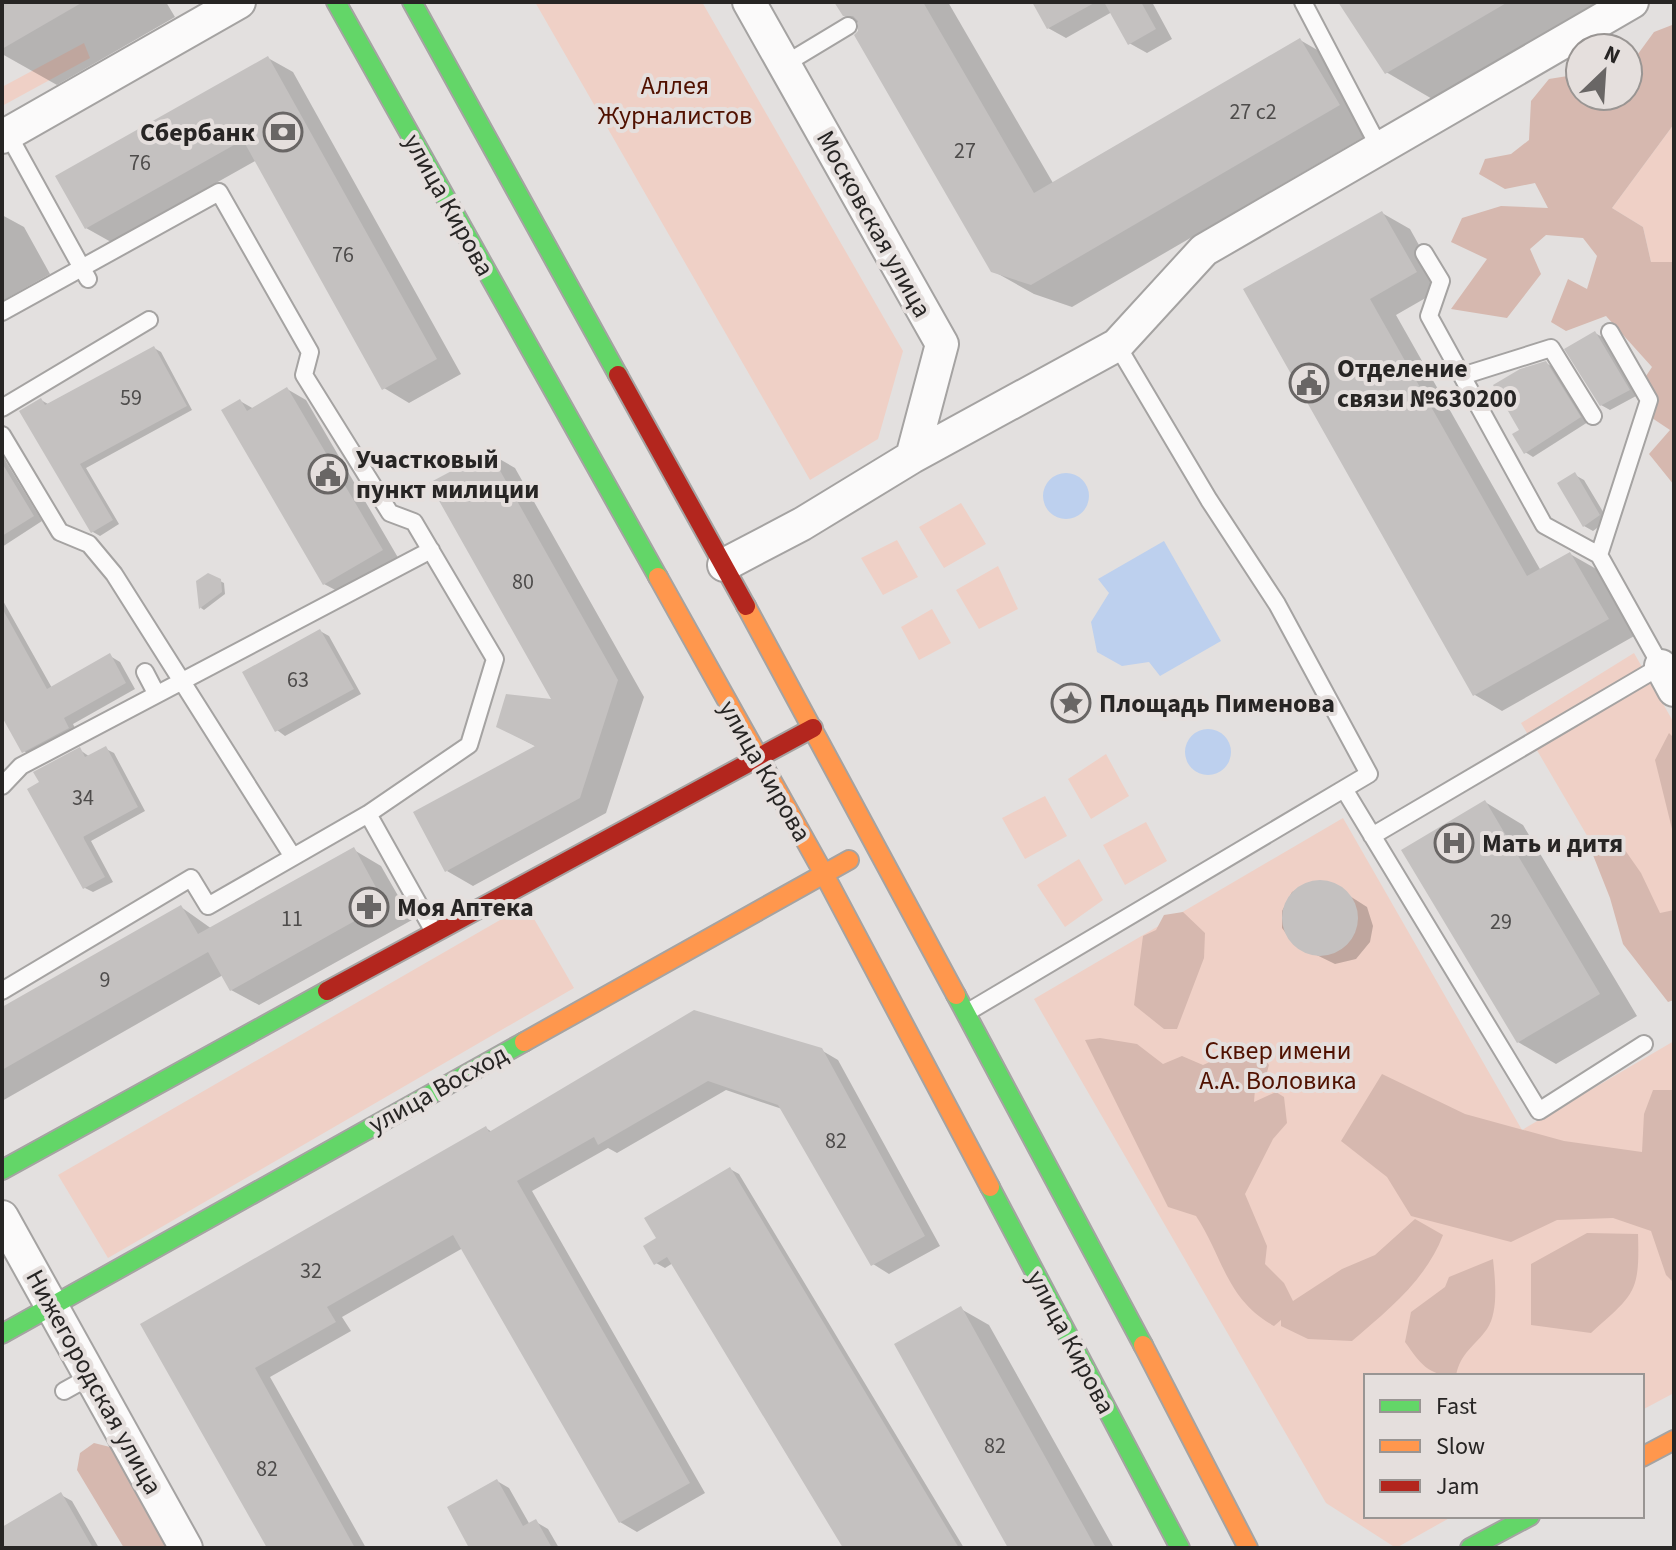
<svg xmlns="http://www.w3.org/2000/svg" width="1676" height="1550" viewBox="0 0 1676 1550" font-family="'Source Sans 3',sans-serif">
<style>
.green{fill:#efd0c6}
.forest{fill:#d6b8af}
.water{fill:#bdd0ee}
.shadow{fill:#0003}
.building{fill:#c4c1c0}
.lines{fill:none;stroke-linecap:round;stroke-linejoin:round}
.lane-casing{stroke:#a5a3a2;stroke-width:20}
.street-casing{stroke:#a5a3a2;stroke-width:36}
.fast-casing{stroke:#a5a3a2;stroke-width:22}
.slow-casing{stroke:#a5a3a2;stroke-width:22}
.jam-casing{stroke:#a5a3a2;stroke-width:22}
.lane{stroke:#fbfafa;stroke-width:16}
.street{stroke:#fbfafa;stroke-width:32}
.fast{stroke:#63d668;stroke-width:18}
.slow{stroke:#ff974d;stroke-width:18}
.jam{stroke:#b3261e;stroke-width:18}
.labels{text-anchor:middle;dominant-baseline:central;stroke-width:8;stroke-linejoin:round;paint-order:stroke}
.number-label{font-size:22px;fill:#4e4c4b}
.park-label{font-size:26px;fill:#501100;stroke:#e5dfdd}
.poi-label{font-size:26px;font-weight:bold;fill:#272524;stroke:#e5dfdd;text-anchor:start}
.street-label{font-size:26px;fill:#272524;stroke:#e5dfdd}
</style>
<rect width="100%" height="100%" fill="#e3e0df"/>
<path class="green" d="M535,2H702L903,351L878,439L810,480Z
M84,43L90,58L2,106V87Z
M1674,124V262H1651L1643,227L1612,208Z
M961,503L986,544L944,568L919,527Z
M897,540L918,577L883,595L861,558Z
M998,566L1018,609L979,629L956,590Z
M932,609L951,643L919,660L901,627Z
M1634,653L1674,723V984L1521,723Z
M1106,754L1129,796L1091,819L1068,779Z
M1045,796L1067,836L1025,859L1002,818Z
M1343,818L1522,1130L1674,1041V1393L1642,1410V1376H1366V1516H1453L1396,1548L1326,1503L1034,999Z
M1146,822L1167,861L1125,885L1103,845Z
M1079,859L1103,900L1065,927L1037,885Z
M526,905L574,988L108,1258L58,1175Z"/>
<path class="forest" d="M1672,25L1674,124L1612,208L1643,227L1651,262H1674V485L1649,454L1670,430L1643,412L1638,388L1652,367L1606,316L1566,331L1551,322L1568,279L1587,289L1597,256L1583,238L1546,235L1530,249L1541,274L1507,318L1451,309L1487,259L1451,242L1462,218L1501,206L1548,208L1535,183L1505,189L1479,174L1485,159L1511,154L1529,140L1531,101L1549,79L1580,74V96H1628V60L1635,58L1654,32Z
M1669,733L1674,738V837L1655,760Z
M1620,843L1641,873L1660,913L1674,910V1000L1668,1002L1623,944L1610,898L1589,845Z
M1183,912L1205,933L1204,958L1177,1029H1164L1134,1005L1143,936L1156,930L1164,915Z
M1100,1038L1137,1044L1163,1064L1182,1056L1203,1065L1236,1050L1260,1052L1269,1065L1264,1083L1255,1089L1254,1102L1276,1092L1284,1097L1287,1123L1273,1139L1245,1194L1267,1246L1265,1264L1284,1283L1293,1301L1342,1269L1375,1255L1415,1219L1443,1235C1426,1280 1388,1310 1352,1341L1308,1339L1281,1326V1320L1274,1326C1226,1299 1224,1259 1196,1216L1168,1207L1085,1040Z
M1382,1074L1465,1114L1564,1141L1642,1152L1644,1114L1653,1090H1674V1283L1666,1275L1651,1231L1613,1218L1557,1220L1511,1242L1411,1216L1387,1177L1341,1141Z
M1587,1233L1638,1234C1640,1294 1634,1294 1591,1333L1531,1325V1264Z
M1493,1259C1495,1279 1499,1311 1487,1329C1475,1346 1460,1353 1456,1376C1428,1376 1420,1363 1405,1342L1411,1312L1445,1287L1449,1277Z
M94,1443L110,1447L169,1548H124L77,1470L80,1453Z"/>
<path class="water" d="M1043 496a23 23 0 1 1 46 0a23 23 0 1 1-46 0Z
M1164,541L1221,641L1160,676L1149,662L1122,666L1097,652L1091,622L1109,593L1098,579Z
M1185 752a23 23 0 1 1 46 0a23 23 0 1 1-46 0Z"/>
<path class="shadow" d="M2,2H166L175,17L57,85L2,54Z
M836,2H948L1053,183L1300,40L1340,63L1379,128L1072,307L1034,294L993,271L860,31V24L844,15Z
M1034,2H1152L1172,39L1147,53L1129,43L1112,12L1066,38L1048,28Z
M1345,2H1602L1434,100L1386,72Z
M268,58L293,72L461,374L409,403L384,388L257,160L111,242L86,228Z
M1382,213L1410,229L1443,288L1396,315L1541,571L1570,554L1598,570L1636,635L1502,711L1475,695L1245,290Z
M2,215L24,227L50,274L2,301Z
M1595,333L1604,338L1638,395L1610,410L1601,405Z
M154,348L161,352L192,410L86,468L119,524L100,536L93,532L41,400L48,404Z
M1546,363L1554,368L1588,422L1533,457L1525,452L1522,430Z
M287,389L306,400L400,561L343,594L324,584L240,401L254,409Z
M489,453L515,468L644,697L606,813L473,886L447,871L537,747L498,726L554,702Z
M2,455L42,521L2,547Z
M1575,475L1584,480L1608,520L1593,531L1584,526Z
M208,575L224,583L225,594L204,610L201,608Z
M2,599L52,688L110,656L120,662L135,689L73,724L78,734L34,757L24,751L2,713Z
M320,631L329,636L361,694L285,736L277,730Z
M106,749L114,753L145,811L91,841L113,882L93,892L85,888L80,750L90,757Z
M1485,802L1523,825L1637,1016L1556,1064L1518,1042Z
M354,850L381,866L412,920L259,1005L231,990L223,975L2,1101V1009L181,907L212,929Z
M1310,882L1331,884L1367,907L1373,926L1370,942L1356,959L1335,964L1294,944L1282,928V911L1292,892Z
M821,1050L838,1060L940,1246L889,1274L873,1264L782,1109L726,1090L617,1153L608,1148L532,1191L705,1493L637,1532L620,1522L463,1248L342,1317L351,1331L270,1377L366,1548H268L142,1325L486,1128L492,1132Z
M730,1169L739,1174L964,1548H845L673,1263L665,1268L656,1263L659,1239Z
M961,1309L989,1325L1114,1548H1011Z
M497,1481L509,1488L530,1525L536,1522L548,1529L559,1548H472Z
M61,1495L72,1501L99,1548H2V1529Z"/>
<path class="building" d="M2,2H83L2,49Z
M834,2H923L1034,193L1300,38L1340,105L1031,285L991,272L854,35L858,31V21L853,16H843Z
M1032,2H1096L1047,29Z
M1104,2H1141L1156,29L1128,45Z
M1338,2H1508L1385,74Z
M268,56L437,359L382,390L243,140L85,229L55,176Z
M1382,211L1417,272L1370,299L1527,576L1570,552L1609,619L1473,696L1243,289Z
M1595,331L1630,390L1600,406L1564,349Z
M154,346L187,406L80,464L113,520L91,533L19,411L41,398L45,405Z
M1546,361L1581,417L1524,454L1512,434L1519,430L1493,385L1520,369Z
M287,387L383,550L323,585L221,410L240,399L247,411Z
M489,451L618,680L580,798L445,872L413,812L535,746L496,727L506,694L551,699L429,483Z
M2,463L34,516L2,536Z
M1575,472L1600,515L1583,527L1557,483Z
M208,573L221,579L222,592L199,609L196,581Z
M2,608L47,689L110,653L126,683L64,718L69,728L22,753L2,717Z
M320,629L354,689L275,732L242,672Z
M106,746L138,807L83,837L105,877L83,889L27,789L39,782L33,772L80,747L85,757Z
M1485,800L1600,994L1517,1043L1401,850Z
M354,847L385,904L230,991L208,952L2,1070V1007L181,905L198,934Z
M1282 918a38 38 0 1 1 76 0a38 38 0 1 1-76 0Z
M694,1010L822,1048L925,1236L871,1266L778,1105L708,1081L598,1145L594,1137L517,1181L690,1483L619,1523L453,1235L327,1307L336,1322L255,1368L355,1548H267L140,1324L486,1126L489,1132Z
M730,1167L959,1548H843L667,1257L654,1265L643,1246L656,1238L644,1218Z
M961,1306L1096,1548H1008L894,1344Z
M497,1479L523,1526L536,1519L552,1548H469L447,1507Z
M61,1492L93,1548H2V1527Z"/>
<g class="lines">
<g class="lane-casing">
<path id="lane" d="M1303,2L1379,147
M785,64L848,26
M8,134L88,279
M2,312L219,192L310,352L304,375L390,513L414,522L495,659L469,745L368,814L208,906L191,878L2,991
M1462,376L1551,348L1593,416
M2,408L149,320
M2,435L60,532L89,544L114,574L293,857
M1599,555L1649,400L1610,332
M145,672L156,693
M2,786L21,766L431,550
M1344,789L1539,1111L1644,1044
M368,814L433,930
M1372,836L1661,666L1599,555L1544,525L1429,316L1441,281L1424,253
M966,1013L1369,774L1277,604L1209,500L1117,345
M64,1391L91,1376"/>
</g>
<g class="street-casing">
<path id="street" d="M749,2L942,344L912,457
M2,137L239,2
M724,565L802,524L912,457L1117,345L1204,250L1632,2
M1661,666L1674,690
M2,1217L186,1548"/>
</g>
<g class="fast-casing">
<path id="fast" d="M336,2L658,577
M412,2L618,375
M956,995L1143,1345
M2,1170L327,991
M990,1187L1180,1548
M2,1334L524,1042
M1470,1548L1530,1516"/>
</g>
<g class="slow-casing">
<path id="slow" d="M658,577L824,874L990,1187
M746,606L956,995
M524,1042L849,860
M1143,1345L1248,1548
M1642,1457L1674,1440"/>
</g>
<g class="jam-casing">
<path id="jam" d="M618,375L746,606
M327,991L813,728"/>
</g>
<use href="#lane" class="lane"/>
<use href="#street" class="street"/>
<use href="#fast" class="fast"/>
<use href="#slow" class="slow"/>
<use href="#jam" class="jam"/>
</g>
<defs>
<g id="bank-ring" transform="scale(2)"><circle r="9.5" fill="#e5dfdd" stroke="#696665" stroke-width="1.5"/><path d="M-6-4H6V4H-6ZM0-2.3a2.3 2.3 0 1 0 0 4.6a2.3 2.3 0 1 0 0-4.6Z" fill="#696665"/></g>
<g id="civic-ring" transform="scale(2)"><circle r="9.5" fill="#e5dfdd" stroke="#696665" stroke-width="1.5"/><path d="M-.6-6.5H3V-4.5H.6V-3L4-1V1h2V6H-6V1h2V-1L-.6-3ZM-1.2 2.5V6h2.4V2.5Z" fill="#696665"/></g>
<g id="sight-ring" transform="scale(2)"><circle r="9.5" fill="#e5dfdd" stroke="#696665" stroke-width="1.5"/><path d="M0-6L1.8-2.2L6-1.7L2.9 1.2L3.7 5.4L0 3.3L-3.7 5.4L-2.9 1.2L-6-1.7L-1.8-2.2Z" fill="#696665"/></g>
<g id="hospital-ring" transform="scale(2)"><circle r="9.5" fill="#e5dfdd" stroke="#696665" stroke-width="1.5"/><path d="M-5-5h3v3.5h4V-5h3V5h-3V1.5h-4V5h-3Z" fill="#696665"/></g>
<g id="pharmacy-ring" transform="scale(2)"><circle r="9.5" fill="#e5dfdd" stroke="#696665" stroke-width="1.5"/><path d="M-2-6h4v4h4v4h-4v4h-4v-4h-4v-4h4Z" fill="#696665"/></g>
</defs>
<g fill-rule="evenodd">
<use href="#bank-ring" x="283" y="132"/>
<use href="#civic-ring" x="1309" y="383"/>
<use href="#civic-ring" x="328" y="474"/>
<use href="#sight-ring" x="1071" y="703"/>
<use href="#hospital-ring" x="1454" y="843"/>
<use href="#pharmacy-ring" x="369" y="907"/>
</g>
<g class="labels">
<g class="number-label">
<text x="1253" y="112">27 с2</text>
<text x="965" y="151">27</text>
<text x="140" y="163">76</text>
<text x="343" y="255">76</text>
<text x="131" y="398">59</text>
<text x="523" y="582">80</text>
<text x="298" y="680">63</text>
<text x="83" y="798">34</text>
<text x="292" y="919">11</text>
<text x="1501" y="922">29</text>
<text x="105" y="980">9</text>
<text x="836" y="1141">82</text>
<text x="311" y="1271">32</text>
<text x="995" y="1446">82</text>
<text x="267" y="1469">82</text>
</g>
<g class="park-label">
<text x="675" y="85">Аллея<tspan x="675" dy="30">Журналистов</tspan></text>
<text x="1278" y="1050">Cквер имени<tspan x="1278" dy="30">А.А. Воловика</tspan></text>
</g>
<g class="poi-label">
<text x="255" y="132" text-anchor="end">Сбербанк</text>
<text x="1337" y="368">Отделение<tspan x="1337" dy="30">связи №630200</tspan></text>
<text x="356" y="459">Участковый<tspan x="356" dy="30">пункт милиции</tspan></text>
<text x="1099" y="703">Площадь Пименова</text>
<text x="1482" y="843">Мать и дитя</text>
<text x="397" y="907">Моя Аптека</text>
</g>
<g class="street-label">
<text transform="translate(449 205) rotate(61)">улица Кирова</text>
<text transform="translate(874 224) rotate(61)">Московская улица</text>
<text transform="translate(765 771) rotate(60)">улица Кирова</text>
<text transform="translate(438 1089) rotate(-29)">улица Восход</text>
<text transform="translate(1071 1342) rotate(62)">улица Кирова</text>
<text transform="translate(94 1382) rotate(61)">Нижегородская улица</text>
</g>
</g>
<rect width="1676" height="1550" fill="none" stroke="#272524" stroke-width="8"/>
<rect x="1364" y="1374" width="280" height="144" fill="#e5dfdd" stroke="#999593" stroke-width="2"/>
<rect x="1380" y="1400" width="40" height="12" fill="#63d668" stroke="#999593" stroke-width="2"/>
<text x="1436" y="1414" font-size="24" fill="#272524">Fast</text>
<rect x="1380" y="1440" width="40" height="12" fill="#ff974d" stroke="#999593" stroke-width="2"/>
<text x="1436" y="1454" font-size="24" fill="#272524">Slow</text>
<rect x="1380" y="1480" width="40" height="12" fill="#b3261e" stroke="#999593" stroke-width="2"/>
<text x="1436" y="1494" font-size="24" fill="#272524">Jam</text>
<g transform="translate(1604 72) rotate(25)"><circle r="38" fill="#e5dfdd" stroke="#999593" stroke-width="2"/>
<path d="M0-6L14 30L0 20L-14 30Z" fill="#696665"/>
<text y="-12" font-size="22" font-weight="bold" text-anchor="middle" fill="#272524">N</text>
</g>
</svg>
